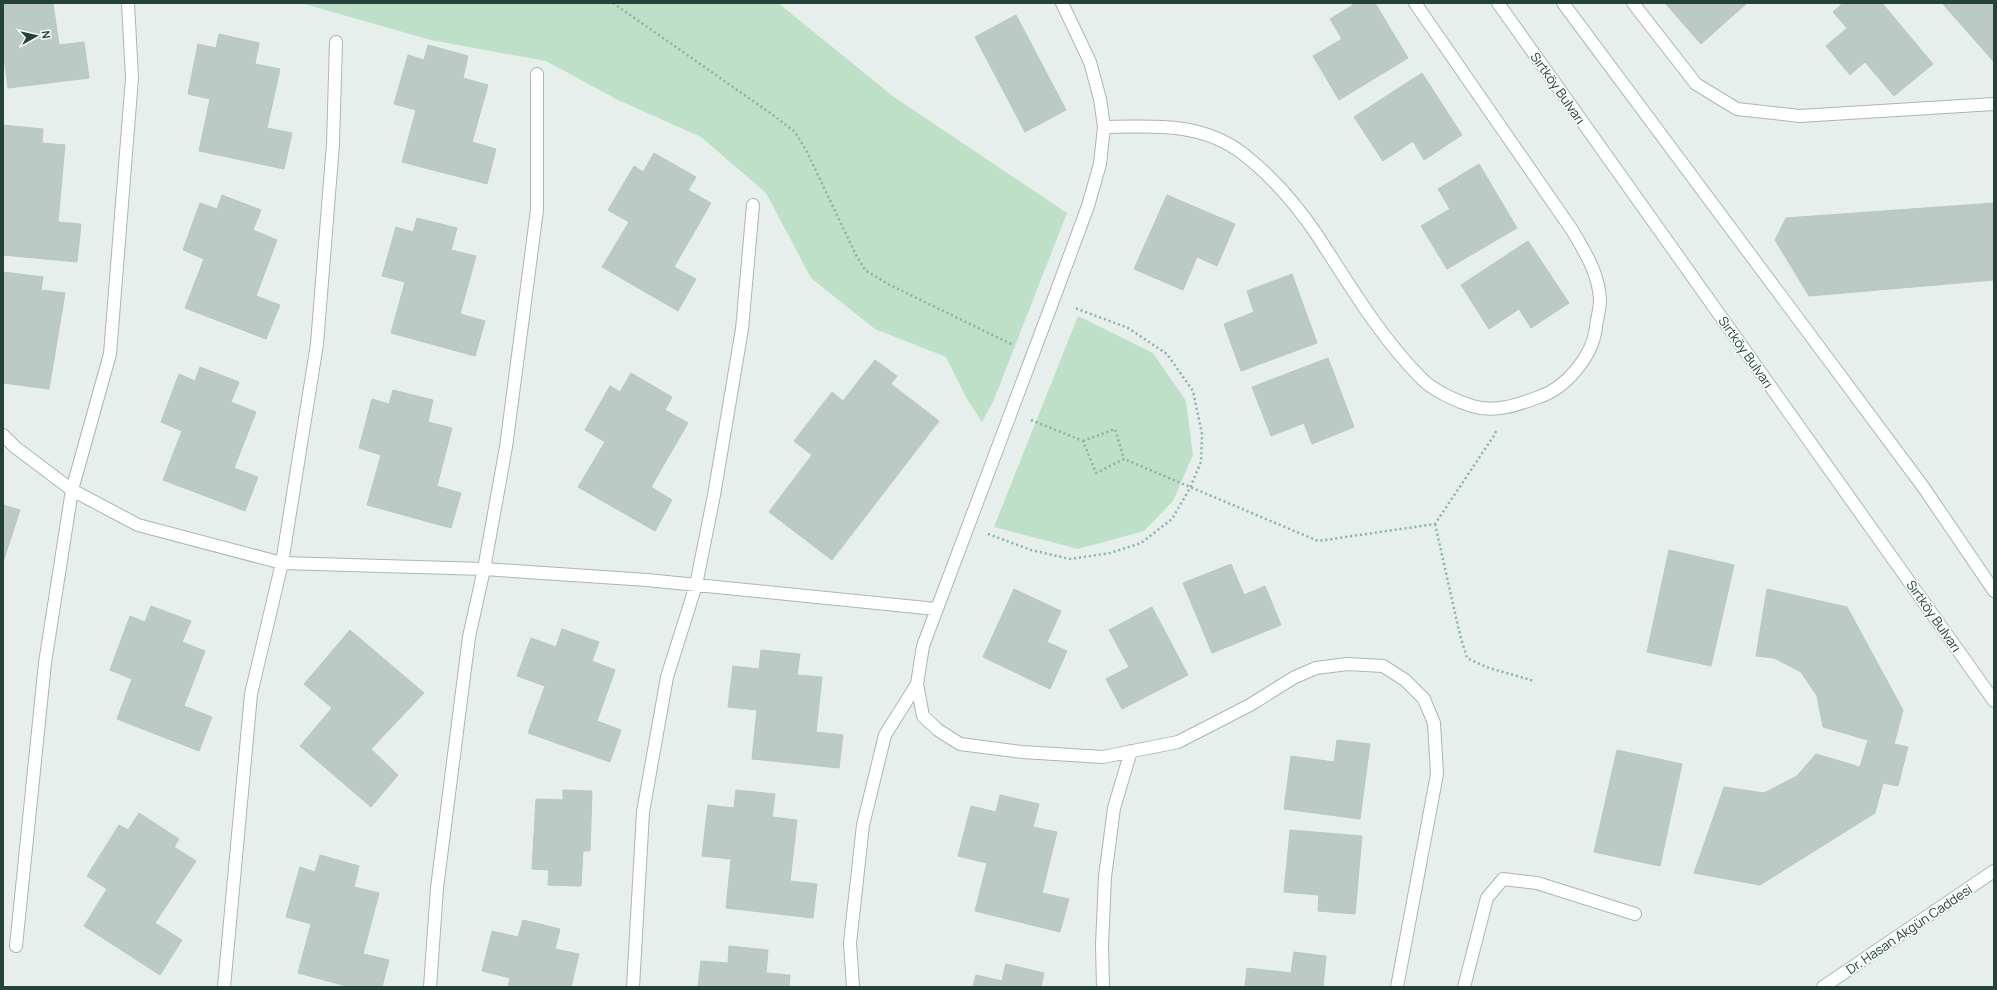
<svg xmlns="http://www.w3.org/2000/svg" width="1997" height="990" viewBox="0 0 1997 990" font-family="Manrope,sans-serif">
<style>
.green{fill:#bfe0c8}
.building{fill:#bbcac4;stroke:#b8c9c2}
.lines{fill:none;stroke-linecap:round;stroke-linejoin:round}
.street-casing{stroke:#a8b8b2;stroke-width:14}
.secondary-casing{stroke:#a4bbb3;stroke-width:14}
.path{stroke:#86b3a5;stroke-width:2.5;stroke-dasharray:2 3;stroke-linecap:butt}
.street{stroke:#fff;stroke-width:12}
.secondary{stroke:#fff;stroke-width:12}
.labels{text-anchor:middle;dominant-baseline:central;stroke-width:3.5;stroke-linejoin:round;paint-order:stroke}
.street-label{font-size:13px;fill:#24423a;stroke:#f7fbf9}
</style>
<rect width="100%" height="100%" fill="#e6efeb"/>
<path class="green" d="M301,3H778L894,97L1067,213L993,402L982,422L967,399L946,357L875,329L811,278L766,193L701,137L618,100L546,61L431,40Z
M1078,316L1153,353L1186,401L1193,455L1173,501L1144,531L1078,549L994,527Z"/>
<path class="building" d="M3,3H53L59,45L84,42L89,78L8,88L3,50Z
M1356,3H1375L1408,58L1339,100L1313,56L1342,39L1330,19Z
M1665,3H1747L1701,44Z
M1843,3H1882L1933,64L1894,96L1865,62L1850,75L1826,46L1847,28L1833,12Z
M1942,3H1994V62Z
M1016,15L1066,110L1025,132L975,37Z
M219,34L259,43L255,64L280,69L267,128L292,133L284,169L199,151L210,99L188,94L198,44L216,48Z
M428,45L468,56L463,78L488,85L472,142L496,149L487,184L402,162L416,110L394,104L408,55L424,60Z
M1422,73L1462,135L1424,160L1413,141L1383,161L1354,117Z
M3,125L43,129L42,143L65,145L58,222L81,224L77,262L3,255Z
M654,153L696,177L688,190L711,203L674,267L696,279L678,311L602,267L629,222L608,210L634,166L643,172Z
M1479,164L1517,228L1447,269L1421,226L1450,209L1438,189Z
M222,195L261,210L253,230L277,240L256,296L280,305L266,339L185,308L204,259L183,250L200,203L217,209Z
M1167,195L1235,224L1217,266L1197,257L1183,290L1134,269Z
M1994,203V280L1809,296L1775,240L1786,218Z
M417,218L457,228L451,250L476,256L460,314L485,321L475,356L391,333L405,282L382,276L396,227L413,232Z
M1528,241L1569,303L1531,328L1519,309L1489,329L1461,285Z
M3,272L43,277L41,290L65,293L49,389L3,383Z
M1292,274L1317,343L1241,371L1224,324L1254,312L1247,291Z
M1328,358L1354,427L1312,444L1304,423L1271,436L1252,387Z
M875,360L897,376L891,384L939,421L832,560L769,512L812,455L794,441L832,392L843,401Z
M200,367L239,382L231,402L256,412L234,468L258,477L245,511L163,480L182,431L161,422L179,374L195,381Z
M631,373L672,397L665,410L688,423L651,487L672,500L655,531L578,487L605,442L585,430L610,386L620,392Z
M393,390L433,400L428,422L452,428L437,486L461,493L451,528L367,505L381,455L359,448L372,399L389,404Z
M3,505L20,510L3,562Z
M1669,550L1734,565L1711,666L1647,652Z
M1231,564L1244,595L1265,586L1281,625L1212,653L1183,583Z
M1014,589L1061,611L1047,642L1067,651L1050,689L983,657Z
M1767,589L1847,607L1903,710L1894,744L1908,747L1898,786L1883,783L1875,813L1760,885L1694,873L1724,787L1764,793L1797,776L1816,754L1860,767L1868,740L1823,727L1817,696L1801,672L1774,658L1756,656Z
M151,606L191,621L182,642L205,651L184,706L212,717L199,751L117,719L132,679L110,670L130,616L145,622Z
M1152,607L1188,675L1122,709L1106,679L1129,667L1109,630Z
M562,629L599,642L592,661L615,670L597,721L621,730L610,762L528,733L545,686L517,676L531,638L556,647Z
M350,630L424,693L371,749L398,775L371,807L300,746L332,708L304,684Z
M761,650L800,654L797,675L822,677L816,732L843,735L839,768L752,759L757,710L728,707L733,666L759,669Z
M1337,740L1370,744L1360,819L1284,809L1291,756L1334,762Z
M1617,750L1682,764L1660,866L1594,852Z
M563,790L592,791L590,851H583L581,886L548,885L549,870L532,869L536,799L563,800Z
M736,790L775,794L772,817L797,820L790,881L817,884L813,918L726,908L731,859L702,856L708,805L734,808Z
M1000,795L1039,804L1033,827L1057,832L1042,893L1069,899L1060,932L975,911L987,863L958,856L971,806L996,812Z
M139,813L179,839L174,847L196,861L155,923L182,940L160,975L84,926L107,889L87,876L119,825L128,830Z
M1290,830L1362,836L1355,914L1318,911L1319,895L1284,892Z
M320,855L359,866L354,887L379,893L363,954L389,960L382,987H350L298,973L311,924L286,917L300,867L315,872Z
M523,920L560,929L555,949L579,954L571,987H508L510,978L482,971L492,931L518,937Z
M729,946L768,950L766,973L790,975L789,987H698L701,961L728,963Z
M1294,952L1326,956L1323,987H1245L1247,968L1291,973Z
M1006,964L1044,973L1041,987H973L976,975L1002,981Z"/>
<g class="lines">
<g class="street-casing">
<path id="street" d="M1062,3L1090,62L1100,99L1104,127L1100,164L1088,206L1054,298L923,646L917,684L923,716L938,730L960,744L1022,752L1103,757L1178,742L1250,705L1295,677L1316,668L1347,664L1383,666L1405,680L1424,699L1434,723L1437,774L1397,987
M1633,3L1696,84L1737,109L1800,116L1994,104
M1104,127C1153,126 1201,122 1242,153C1272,176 1296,204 1317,235C1349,284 1380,337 1422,379C1434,391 1456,401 1472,406C1495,413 1517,405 1539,397C1566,388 1593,356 1596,327C1597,318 1600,309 1600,300C1599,274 1585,252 1572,230L1415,3
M3,435L15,447L72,490L138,525L282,563L484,569L647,580L936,609
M16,946L45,663L72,490L110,354L132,78L128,3
M224,987L251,694L282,563L317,344L333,144L336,42
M430,987L437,888L469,637L484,569L506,447L537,210V74
M633,987L643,812L667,677L696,585L714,495L742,329L753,205
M853,987L850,943L863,825L885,735L917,684
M1103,987L1102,945L1105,877L1114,808L1131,751
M1464,987L1487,898L1503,879L1537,883L1635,914"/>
</g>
<g class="secondary-casing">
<path id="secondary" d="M1498,3L1994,701
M1563,3L1924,488L1994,591
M1823,987L1994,871"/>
</g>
<path class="path" d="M613,3L773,115L795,132L806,150L856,255L865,270L888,284L1013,345
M1031,420L1083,441L1096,473L1124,459L1318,541L1435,524L1495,434L1496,430
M1083,441L1115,429L1124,459
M1435,524L1460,635L1467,658L1486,667L1534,681
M988,534L1031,550L1070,559L1110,553L1141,543L1172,519L1190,488L1201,462L1202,434L1193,391L1167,354L1128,328L1075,308"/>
<use href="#street" class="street"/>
<use href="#secondary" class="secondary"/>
</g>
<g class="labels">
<g class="street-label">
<text transform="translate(1558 88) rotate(55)">Sırtköy Bulvarı</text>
<text transform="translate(1746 352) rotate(55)">Sırtköy Bulvarı</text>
<text transform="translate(1934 616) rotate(55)">Sırtköy Bulvarı</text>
<text transform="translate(1909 929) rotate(-34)">Dr. Hasan Akgün Caddesi</text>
</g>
</g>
<rect width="1997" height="990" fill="none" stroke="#24423a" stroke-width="8"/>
<g transform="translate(36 36) rotate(82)" stroke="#f7fbf9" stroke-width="3" paint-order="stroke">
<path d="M0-3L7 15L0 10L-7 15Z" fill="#24423a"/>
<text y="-6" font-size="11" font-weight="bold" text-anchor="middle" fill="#24423a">N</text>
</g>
</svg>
